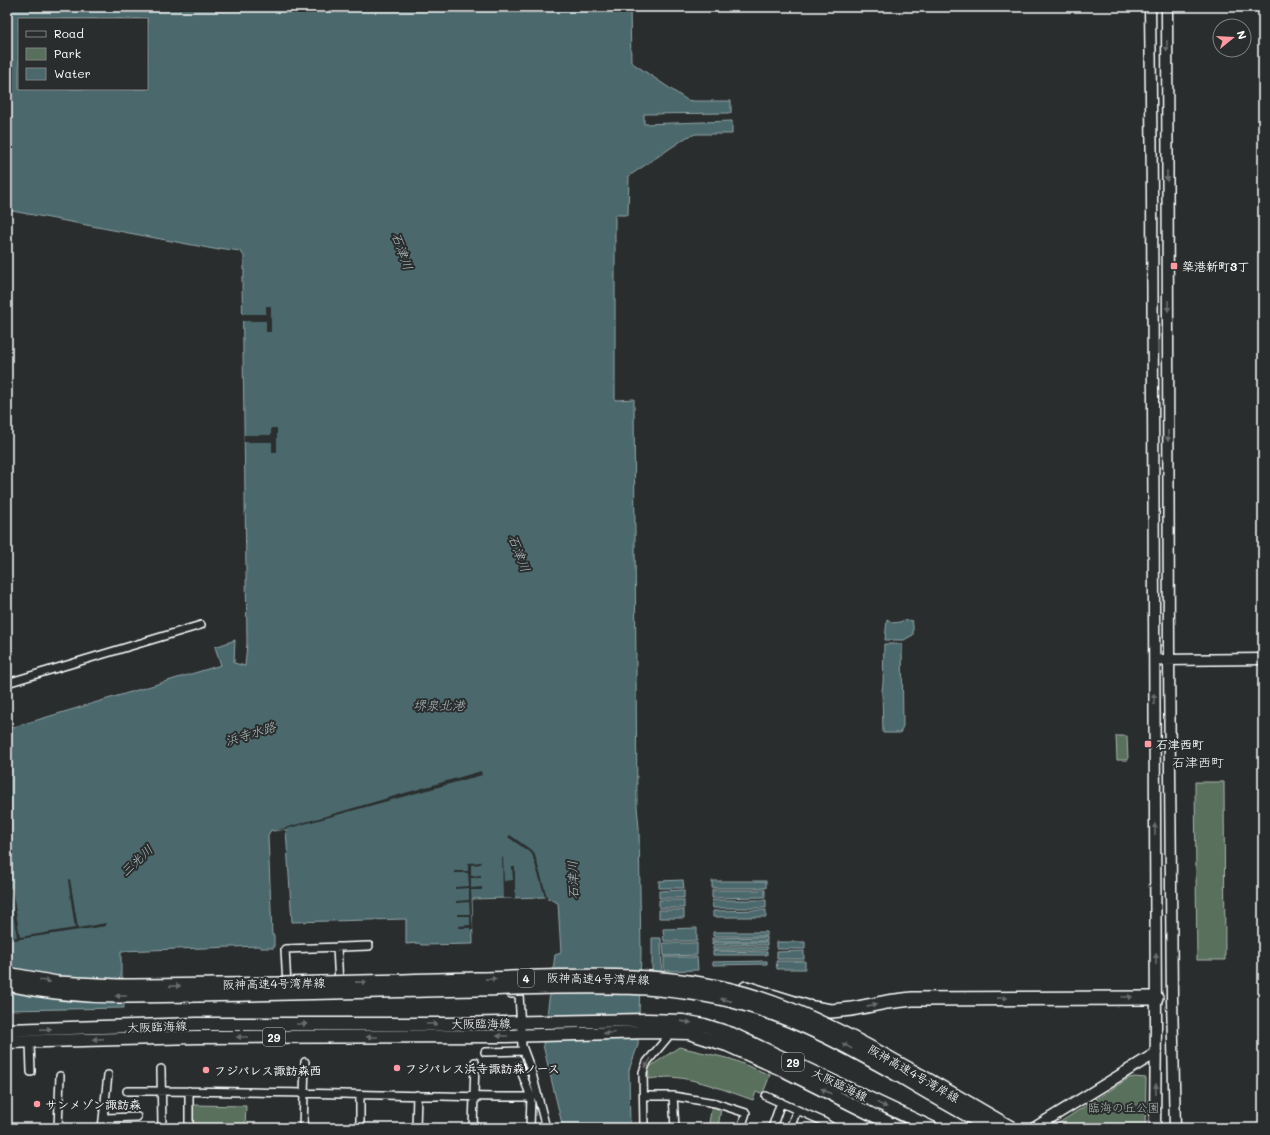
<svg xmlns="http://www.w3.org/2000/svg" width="1270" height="1135" viewBox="0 0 1270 1135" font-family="Mali,'Klee One',sans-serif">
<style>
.green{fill:#586f5c;stroke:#acb7ae}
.water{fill:#4b696d;stroke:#93a5a7;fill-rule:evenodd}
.pier{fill:#2a2d2e}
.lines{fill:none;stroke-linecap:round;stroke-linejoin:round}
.street-casing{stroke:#fff;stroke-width:10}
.secondary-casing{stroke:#fff;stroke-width:13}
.primary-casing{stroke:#fff;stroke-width:15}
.highway-casing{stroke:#fff;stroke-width:16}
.street{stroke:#2a2d2e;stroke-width:7}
.secondary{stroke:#2a2d2e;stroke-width:10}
.primary{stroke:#2a2d2e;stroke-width:12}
.highway{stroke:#2a2d2e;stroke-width:13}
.highway-bridge-casing{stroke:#fff;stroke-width:16;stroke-linecap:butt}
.highway-bridge{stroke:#2a2d2e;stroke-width:13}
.oneway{fill:#6a6c6d}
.poi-dot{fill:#ff9aa2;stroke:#2a2d2e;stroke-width:1.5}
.labels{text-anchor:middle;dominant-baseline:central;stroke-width:4;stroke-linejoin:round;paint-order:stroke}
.shield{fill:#2a2d2e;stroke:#bfc0c0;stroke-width:1}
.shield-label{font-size:11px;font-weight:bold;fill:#fff}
.poi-label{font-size:12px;font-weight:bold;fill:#fff;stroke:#2a2d2e;text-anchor:start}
.street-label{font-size:12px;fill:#fff;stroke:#2a2d2e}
.park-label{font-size:12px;fill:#acb7ae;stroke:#2a2d2e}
.water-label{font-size:13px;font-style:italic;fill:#aebcbd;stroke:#2a2d2e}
.neighbourhood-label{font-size:13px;fill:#fff;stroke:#2a2d2e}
</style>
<rect width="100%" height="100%" fill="#2a2d2e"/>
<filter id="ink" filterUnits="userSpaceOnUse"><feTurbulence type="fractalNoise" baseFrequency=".025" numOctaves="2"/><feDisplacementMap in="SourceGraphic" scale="8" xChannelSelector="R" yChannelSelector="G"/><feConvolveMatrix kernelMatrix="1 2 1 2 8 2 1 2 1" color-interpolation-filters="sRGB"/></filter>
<g filter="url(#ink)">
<path class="green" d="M1116,736H1127L1128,760H1117Z
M1195,782H1224L1225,960H1197Z
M679,1047L731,1059L770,1075L763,1093L756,1092L753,1100C727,1091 699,1079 671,1077C664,1077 656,1078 649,1079L648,1068Z
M1135,1077L1146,1078L1145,1128H1051L1129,1078Z
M193,1105L246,1106L245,1128H193Z
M712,1106L721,1108L718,1128H708Z"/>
<path class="water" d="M7,7H630L631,62L687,100L694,101H731V113L644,114V124L732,121V134H696L687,137L629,176L628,215H615V400L634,399L637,806L639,828L641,954L638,1045L629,1070L630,1128H563L543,1045L555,955L561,953L558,903L545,897L472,899L473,944L421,945L419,943L406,944V919L292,922L286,829L274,831L271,830L268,835L272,935H274V948H261L260,946L121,951V977H123L124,1008L7,1010V729L221,665L215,647L235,640L234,663L245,666L247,643L242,277H244V256L240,251L219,248V250L7,210ZM19,19H147V89H19Z
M887,619L893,623L911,620L913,625V635L904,640H885Z
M884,644H902L903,726L900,733H883L882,690L883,684Z
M683,880L684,888H659V881Z
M712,881H766V888H712Z
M684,890V898H659V891Z
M712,890H765V897L712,898Z
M659,900H684V908H659Z
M712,900H766V908H713Z
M659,910H684V918H659Z
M766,910V917H713V911Z
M697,928V941H664L663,929Z
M713,932H767V936H713Z
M767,937V941H712V938Z
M652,938H661L662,971H652Z
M712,942H767V945H712Z
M777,942H805V949H777Z
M663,943H697V955L664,956Z
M713,947H767V950H713Z
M713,951L767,952V955H713Z
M804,951V959H777V952Z
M664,957H697L698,970L664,971Z
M767,961V964L713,965V962Z
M776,961H805V969H777Z"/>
<path class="pier" d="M266,306H271V332H266V321H242V314H266Z
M271,428H277V452H272V442H244V435H271Z
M481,771L482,775L286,829L274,831Z
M510,835L534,852L548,900L545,897L532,854L508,837Z
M503,857L504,881L513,880L512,867H515V898H503L502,858Z
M481,862V864L471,865V876L481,875V878H471V888L482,887V890H471L473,930H470V928H458V926L470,925V916H457V914H470L469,902L456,903V901L469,900V888L455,889V887L469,886L468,873H454V871H468V863Z
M70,879L78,928L106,923V926L7,941V939L17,937L9,889L12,888L20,937L75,928L68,880Z"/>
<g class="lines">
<g class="street-casing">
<path id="street" d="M7,683L201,625
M337,947L339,985
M287,986L285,949L369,946
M511,994H519L522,1046L531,1070L546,1128
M30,1041L31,1072
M485,1052L523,1051
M519,1066L531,1097L530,1128
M161,1069L162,1126
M127,1091C262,1090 396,1097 531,1097
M644,1096H673L715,1103L746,1113L741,1128
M673,1096L675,1128
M766,1096L822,1121L833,1128
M104,1118L137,1117
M58,1128L60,1076
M102,1128L108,1075
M189,1128V1091
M303,1128L305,1062
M360,1128V1095
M416,1128L417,1095
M473,1128L475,1062
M644,1128L643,1072L647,1062L672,1032
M772,1128L781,1102
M790,1128L797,1110"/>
</g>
<g class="secondary-casing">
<path id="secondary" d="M1150,7L1152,192L1156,1022L1155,1128
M1167,7L1169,660L1172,998L1175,1128
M1162,660L1263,659
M1034,1128L1156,1053"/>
</g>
<g class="primary-casing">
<path id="primary" d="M7,1030L197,1024H446L647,1020L683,1021L704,1025L732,1034L932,1128
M7,1042L197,1037L506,1036L648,1032L689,1033L727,1045L783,1070L899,1128"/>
</g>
<g class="highway-casing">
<path id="highway" d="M746,988L807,1007L831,1011L852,1009L887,1002L912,999L1156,998"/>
</g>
<use href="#street" class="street"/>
<use href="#secondary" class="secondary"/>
<use href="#primary" class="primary"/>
<use href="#highway" class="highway"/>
<g class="highway-bridge-casing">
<path id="highway-bridge" d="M7,974L57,983L118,986C238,986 357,982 477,979C566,977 659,969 746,994C804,1011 858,1040 910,1070C944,1089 978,1109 1011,1128
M7,984C44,992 81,996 118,996C238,995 358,991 477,989C566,987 657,980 744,1004C800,1020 850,1048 900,1076C930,1094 960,1111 991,1128"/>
</g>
<use href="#highway-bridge" class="highway-bridge"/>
</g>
<defs><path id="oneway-solid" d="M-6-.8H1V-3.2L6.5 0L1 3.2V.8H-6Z"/></defs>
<g class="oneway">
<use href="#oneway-solid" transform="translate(1167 46) rotate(90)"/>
<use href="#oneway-solid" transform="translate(1167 176) rotate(90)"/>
<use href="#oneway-solid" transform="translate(1168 306) rotate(90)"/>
<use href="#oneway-solid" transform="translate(1168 436) rotate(90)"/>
<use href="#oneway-solid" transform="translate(1154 699) rotate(-90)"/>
<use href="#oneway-solid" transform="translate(1155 829) rotate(-90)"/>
<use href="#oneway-solid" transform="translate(1156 959) rotate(-90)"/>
<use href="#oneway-solid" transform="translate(491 979) rotate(-1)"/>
<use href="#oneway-solid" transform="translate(45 981) rotate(10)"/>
<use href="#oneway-solid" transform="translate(361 982) rotate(-1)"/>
<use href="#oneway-solid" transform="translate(175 986) rotate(-1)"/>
<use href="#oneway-solid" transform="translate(121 996) rotate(180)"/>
<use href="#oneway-solid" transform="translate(1127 997)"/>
<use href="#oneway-solid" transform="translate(1002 998) rotate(-1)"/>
<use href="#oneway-solid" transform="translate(726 1000) rotate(-167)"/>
<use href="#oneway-solid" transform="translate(872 1005) rotate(-13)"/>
<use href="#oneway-solid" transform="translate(686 1022) rotate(8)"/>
<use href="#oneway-solid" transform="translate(302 1024)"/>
<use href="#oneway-solid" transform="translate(432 1024)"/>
<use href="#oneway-solid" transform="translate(46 1029) rotate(-2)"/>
<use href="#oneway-solid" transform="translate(609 1033) rotate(178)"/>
<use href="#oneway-solid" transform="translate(502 1036) rotate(180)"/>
<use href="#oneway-solid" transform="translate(242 1037) rotate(180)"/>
<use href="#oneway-solid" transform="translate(372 1037) rotate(180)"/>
<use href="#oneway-solid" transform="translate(98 1039) rotate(178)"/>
<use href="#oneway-solid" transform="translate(847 1046) rotate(-151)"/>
<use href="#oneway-solid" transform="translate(648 1063) rotate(120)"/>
<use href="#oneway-solid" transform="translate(1156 1089) rotate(-89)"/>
<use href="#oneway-solid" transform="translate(826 1091) rotate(-153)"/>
<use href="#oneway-solid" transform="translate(882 1105) rotate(26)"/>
</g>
</g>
<g class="poi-dot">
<rect x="1170" y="262" width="8" height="8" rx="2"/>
<rect x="1144" y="740" width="8" height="8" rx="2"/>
<circle cx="397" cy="1068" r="4"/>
<circle cx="206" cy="1070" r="4"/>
<circle cx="37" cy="1104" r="4"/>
</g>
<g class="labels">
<g class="shield">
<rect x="518" y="969" width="16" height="18" rx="3"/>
<rect x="263" y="1028" width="22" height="18" rx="3"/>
<rect x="782" y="1053" width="22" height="18" rx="3"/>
</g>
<g class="shield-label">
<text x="526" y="978">4</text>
<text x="274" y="1037">29</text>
<text x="793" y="1062">29</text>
</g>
<g class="poi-label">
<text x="1182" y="266">築港新町3丁</text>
<text x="1156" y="744">石津西町</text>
<text x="405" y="1068">フジパレス浜寺諏訪森ノース</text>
<text x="214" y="1070">フジパレス諏訪森西</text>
<text x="45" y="1104">サンメゾン諏訪森</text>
</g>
<g class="street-label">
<text transform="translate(598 978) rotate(1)">阪神高速4号湾岸線</text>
<text transform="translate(274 983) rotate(-1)">阪神高速4号湾岸線</text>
<text transform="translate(481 1023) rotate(-1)">大阪臨海線</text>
<text transform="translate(157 1026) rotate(-2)">大阪臨海線</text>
<text transform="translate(914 1073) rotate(30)">阪神高速4号湾岸線</text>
<text transform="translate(840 1084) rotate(26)">大阪臨海線</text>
</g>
<g class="park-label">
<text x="1124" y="1107">臨海の丘公園</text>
</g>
<g class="water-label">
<text transform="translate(403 251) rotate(70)">石津川</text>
<text transform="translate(520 553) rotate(69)">石津川</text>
<text x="439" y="704">堺泉北港</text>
<text transform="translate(250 733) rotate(-17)">浜寺水路</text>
<text transform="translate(136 860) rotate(-43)">三光川</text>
<text transform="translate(572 880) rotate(-92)">石津川</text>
</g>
<g class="neighbourhood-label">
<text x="1198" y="761">石津西町</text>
</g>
</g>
<rect width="1270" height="1135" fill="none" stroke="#2a2d2e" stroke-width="24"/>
<rect x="12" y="12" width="1246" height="1111" fill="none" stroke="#fff" stroke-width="1.5" filter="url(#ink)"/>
<rect x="18" y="18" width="130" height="72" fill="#2a2d2e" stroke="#7f8182"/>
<rect x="26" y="31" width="20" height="6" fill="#2a2d2e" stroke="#7f8182"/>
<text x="54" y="38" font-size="12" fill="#ffffff">Road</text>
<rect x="26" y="48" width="20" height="12" fill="#586f5c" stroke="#7f8182"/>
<text x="54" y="58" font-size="12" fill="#ffffff">Park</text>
<rect x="26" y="68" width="20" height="12" fill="#4b696d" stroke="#7f8182"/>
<text x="54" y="78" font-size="12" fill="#ffffff">Water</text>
<g transform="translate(1232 38) rotate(72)"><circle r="19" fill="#2a2d2e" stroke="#7f8182"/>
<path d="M0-3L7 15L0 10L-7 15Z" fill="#ff9aa2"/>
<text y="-6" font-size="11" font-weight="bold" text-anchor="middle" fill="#ffffff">N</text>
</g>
</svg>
